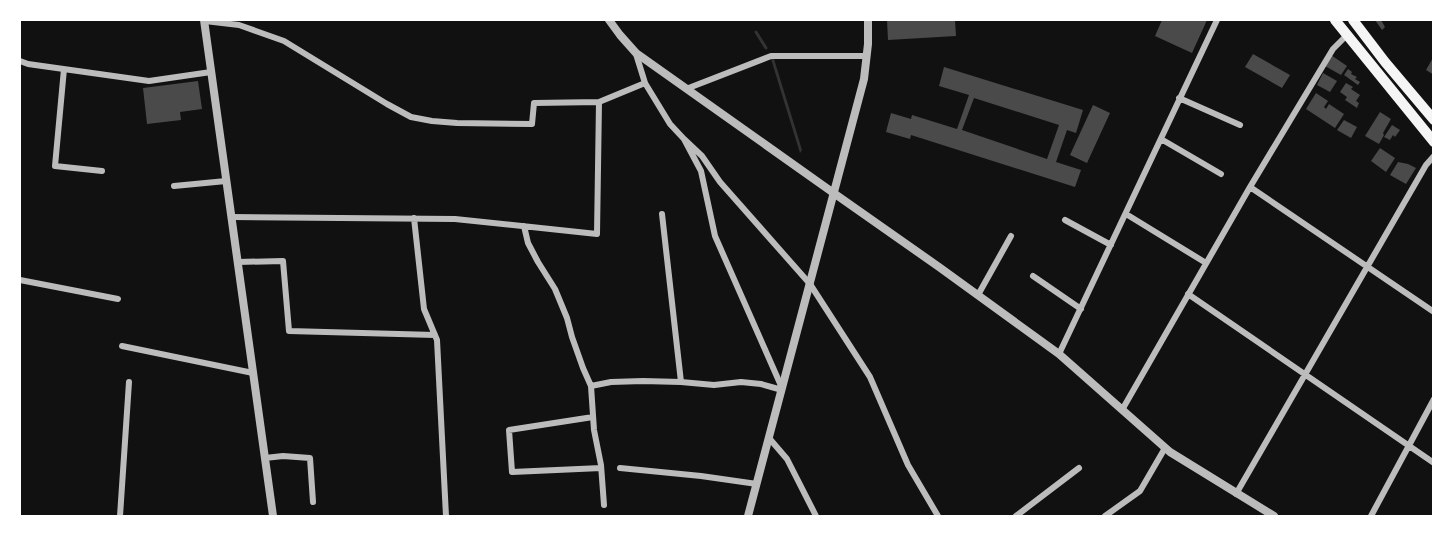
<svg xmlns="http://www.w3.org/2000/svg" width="1453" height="536" viewBox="0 0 1453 536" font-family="'Work Sans',sans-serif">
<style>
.water{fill:#333}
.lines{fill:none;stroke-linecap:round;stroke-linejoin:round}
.stream{stroke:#333;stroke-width:3}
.building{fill:#4a4a4a;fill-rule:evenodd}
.minor{stroke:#bcbcbc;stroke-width:6}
.tertiary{stroke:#bcbcbc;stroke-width:8}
.primary{stroke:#f5f5f5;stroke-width:10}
</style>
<rect width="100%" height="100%" fill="#111"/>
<path class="water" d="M771,59H774L802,150L800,153Z"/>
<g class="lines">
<path class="stream" d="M756,32L766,48"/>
</g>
<path class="building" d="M887,20H955L956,36L888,40Z
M1162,20H1207L1192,53L1155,36Z
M1375,20H1381L1385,27L1382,30Z
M1253,54L1290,75L1282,88L1245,67Z
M1331,55L1347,66L1341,75L1325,66Z
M1434,56V75L1426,70Z
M944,67L1083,110L1076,133L1067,130L1056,162L1081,170L1075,187L911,135L910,139L886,132L891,113L911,119L912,115L957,129L969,95L939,86ZM974,98L1059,125L1047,159L962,130Z
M1348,69L1352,72L1351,74L1357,77L1355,79L1360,82L1358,85L1344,75Z
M1323,73L1337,81L1330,92L1317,85Z
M198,81L202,109L180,112L181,120L147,124L143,88Z
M1346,83L1353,87L1351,89L1360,95L1356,101L1359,103L1357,108L1345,100L1347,97L1340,92Z
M1316,93L1328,101L1324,107L1326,109L1329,104L1344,114L1335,128L1306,109Z
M1093,105L1110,113L1087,163L1070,155Z
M1380,112L1391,119L1383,133L1384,135L1379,144L1365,136Z
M1344,120L1357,127L1351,138L1337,130Z
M1392,125L1400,130L1395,137L1393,135L1390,140L1384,137Z
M1380,148L1395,158L1386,172L1371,161Z
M1398,162L1408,164L1416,168L1406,184L1390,175Z"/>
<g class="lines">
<path class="minor" d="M205,21L239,25L284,41L387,104L411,117L432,121L457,123L532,124L534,103L599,102
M636,54L645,83L670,124L684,139L701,171L715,236L782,388
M20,61L28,64L149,81L211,72
M64,69L55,166L102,171
M686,89L771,56H867
M1179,98L1240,125
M684,139L702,156L720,182L810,284L870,377L908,465L938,516
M1161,139L1221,174
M174,186L226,181
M1250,187L1434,312
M662,214L681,382
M1126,214L1206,263
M231,217L455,219L597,234L599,102L645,83
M414,218L424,309L437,340L446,516
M1065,220L1111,245
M524,226L528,243L538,262L555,289L567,318L572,337L583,368L591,386L594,430L601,465L604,505
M238,262L283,261L289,331L435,335
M1033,276L1081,309
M20,280L118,299
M1188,294L1434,463
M978,295L1011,236
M122,346L253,373
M1059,354L1217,20
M591,386L611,382L643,381L681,382L714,385L741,382L761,384L782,390
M1122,410L1250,187L1333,49L1347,35
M593,417L509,430L512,472L601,468
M769,438L787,459L816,516
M265,458L283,456L310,458L313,502
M620,468L701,476L757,484
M1236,494L1426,165L1434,156
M120,516L129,382
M1016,516L1079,468
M1105,516L1140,491L1165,448
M1371,516L1434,399"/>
<path class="tertiary" d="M204,20L273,516
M609,20L620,35L636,53L835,194L939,267L1059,354L1170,452L1274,516
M748,516L864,79L868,44V20"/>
<path class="primary" d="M1335,20L1434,142
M1353,20L1385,62L1434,120"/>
</g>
<rect width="1453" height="536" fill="none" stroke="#ffffff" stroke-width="42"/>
</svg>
